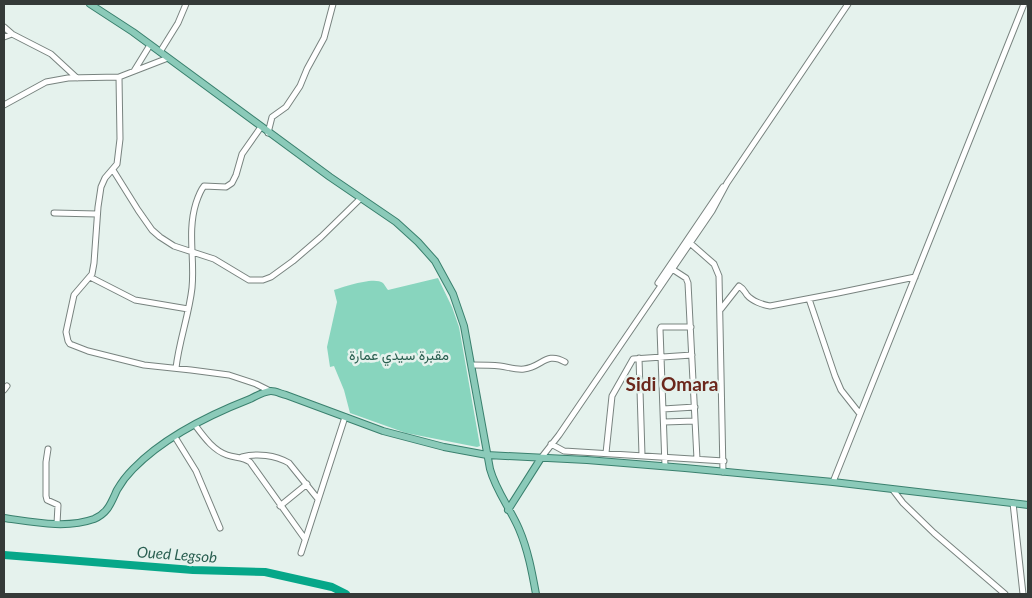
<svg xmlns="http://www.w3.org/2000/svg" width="1032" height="598" viewBox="0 0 1032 598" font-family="Lato,Vazirmatn,sans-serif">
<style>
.green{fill:#88d5be}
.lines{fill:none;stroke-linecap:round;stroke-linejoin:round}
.river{stroke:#06a789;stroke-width:8}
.minor-casing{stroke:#78837f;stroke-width:7}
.major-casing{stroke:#3a806e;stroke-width:8}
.minor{stroke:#fff;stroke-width:5}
.major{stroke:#8bcab9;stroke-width:6}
.labels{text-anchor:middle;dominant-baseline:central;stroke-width:5;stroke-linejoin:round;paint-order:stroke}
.park-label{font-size:14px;fill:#2a5f50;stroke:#e5f2ed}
.water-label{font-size:15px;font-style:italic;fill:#2a5f51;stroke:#e5f2ed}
.district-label{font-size:19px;font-weight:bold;fill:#6b271c;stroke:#e5f2ed}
</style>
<rect width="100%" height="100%" fill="#e5f2ed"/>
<path class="green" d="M438,278L452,307L459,327L480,446L477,447L406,433L350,413L344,390L334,366L330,367L327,347L337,302L334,290C344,287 374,276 383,283C385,285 386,288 388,290Z"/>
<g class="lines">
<path class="river" d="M4,555L193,570L265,572L332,587L346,594"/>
<g class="minor-casing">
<path id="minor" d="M4,27L12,34
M4,37L12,34L51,54L77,78
M160,52L178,23L186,4
M134,71L150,45
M119,77L120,139L117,164L105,178L101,187L98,207L94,263L92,274L74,295L66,332L68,341L70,344L88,351L144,365L191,370L229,375L256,384L270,391
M4,105L46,82L68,78L119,77L168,58
M268,133L272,117L286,107L300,86L307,69L324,38L333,4
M113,170L138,210L152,230L160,237L174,246L214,259L249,280H263L271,277L293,261L321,237L361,198
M54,213L97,214
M690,243L714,264L719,276L723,472
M669,267L686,278L688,283L697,459
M90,277L135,300L188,309
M658,283L723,187
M809,299L835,376L841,390L860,414
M721,309L739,286C744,289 744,291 747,295C752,301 763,305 770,306L838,293L915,277
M639,358L642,455
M472,365C481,365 491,365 500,366C508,367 516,370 524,369C542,367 546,351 565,362
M176,368C179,341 189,315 192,288C195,259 187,232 196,203C198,197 200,191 204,186L226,187L232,183L236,175L242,154L261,127
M4,390L7,386
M663,409L695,407
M664,422L695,421
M195,425C204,437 213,450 227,455C236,458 243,457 250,462L305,539
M175,437L196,471L220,528
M551,444L564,451L724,461
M48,449L46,462V496L47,500L58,505L57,524
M606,453L612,396L633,359L692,355
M242,457C257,453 275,455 289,463L318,499
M541,458L559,435L712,211L727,183L848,4
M665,466L660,329L661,327H691
M833,482L1024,4
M893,490L903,503L934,533L1005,594
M1013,503L1023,594
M280,506L307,484
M301,553L345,417"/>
</g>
<g class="major-casing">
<path id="major" d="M90,4L133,32L330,177L396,222L418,242L435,261L453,294L464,326L490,469C496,491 510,508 519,529C528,550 532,572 536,594
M508,510L541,458
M4,518C33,522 66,529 94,519C108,513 111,503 117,490C121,483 127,475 133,469C164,437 209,415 250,399C256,396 265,391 271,391C276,391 281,394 286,395L383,431L444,447L487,455L587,460L685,468L833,482L1028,505"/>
</g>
<use href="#minor" class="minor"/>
<use href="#major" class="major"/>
</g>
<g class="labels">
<g class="park-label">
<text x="399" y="354">مقبرة سيدي عمارة</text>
</g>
<g class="water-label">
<text transform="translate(177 554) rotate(4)">Oued Legsob</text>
</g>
<g class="district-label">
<text x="672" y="383">Sidi Omara</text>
</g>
</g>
<rect width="1032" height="598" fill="none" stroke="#353a38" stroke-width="10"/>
</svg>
